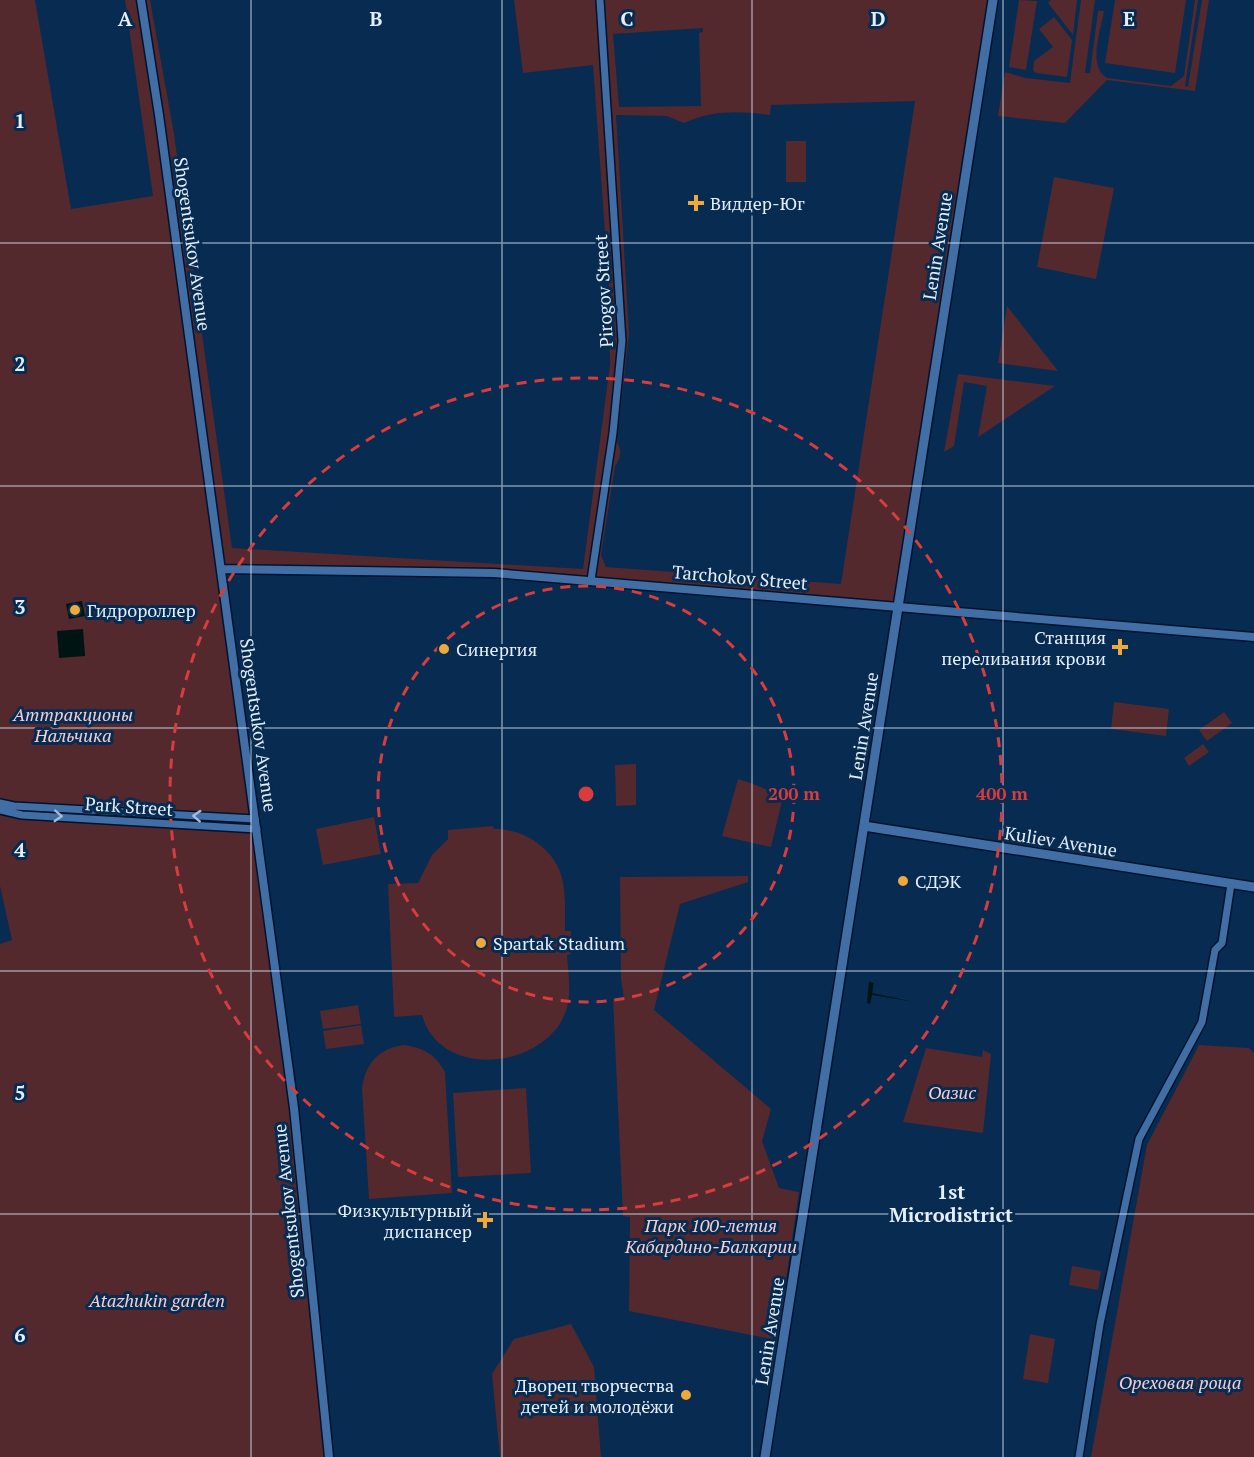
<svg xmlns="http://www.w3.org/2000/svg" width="1254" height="1457" viewBox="0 0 1254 1457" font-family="'PT Serif',serif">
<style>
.green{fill:#53292e;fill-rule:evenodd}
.water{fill:#001414}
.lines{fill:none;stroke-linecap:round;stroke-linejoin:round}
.minor-casing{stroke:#00132d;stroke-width:10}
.tertiary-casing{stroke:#00132d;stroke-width:11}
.secondary-casing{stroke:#00132d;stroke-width:12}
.minor{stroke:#406ea5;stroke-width:7}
.tertiary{stroke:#406ea5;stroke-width:8}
.secondary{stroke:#406ea5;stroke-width:9}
.oneway{stroke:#a3bbd9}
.grid{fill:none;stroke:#e5effc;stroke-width:1.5;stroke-opacity:0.55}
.ring{fill:none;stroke:#d83c3d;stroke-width:3;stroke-dasharray:10 8}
.poi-dot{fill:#eea83c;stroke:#072b51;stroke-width:2}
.labels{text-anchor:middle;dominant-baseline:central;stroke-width:6;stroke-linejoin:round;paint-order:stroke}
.poi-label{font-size:18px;fill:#e5effc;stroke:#072b51;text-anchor:start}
.street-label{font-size:18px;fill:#e5effc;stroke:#072b51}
.park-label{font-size:18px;font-style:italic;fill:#f7cfd1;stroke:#072b51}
.neighbourhood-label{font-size:20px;font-weight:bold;fill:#e5effc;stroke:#072b51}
.grid-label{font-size:20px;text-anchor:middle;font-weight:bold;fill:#e5effc;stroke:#072b51;stroke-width:6;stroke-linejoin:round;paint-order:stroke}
.centre{fill:#d83c3d;stroke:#072b51;stroke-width:3}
.ring-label{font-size:18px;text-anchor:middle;font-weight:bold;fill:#d83c3d;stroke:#072b51;stroke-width:6;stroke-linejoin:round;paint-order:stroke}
</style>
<rect width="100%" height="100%" fill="#072b51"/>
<path class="green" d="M0,0H35L71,209L153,196L125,0H150L174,134L232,548L583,569L610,365L609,288L593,65L523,73L514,0H993L898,607L494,573L221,570L294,1108L329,1457H0V944L12,940L0,886ZM703,28V32L699,33L701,106L619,107L613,34ZM915,101L841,584L606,567L601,555L615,466C621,457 622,452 617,442L629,333L616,115L667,116L684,123C712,110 740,111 770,115L771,105Z
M1019,0L1037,1L1026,70L1009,67Z
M1051,0H1077L1073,35L1048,3Z
M1081,0H1095L1085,73H1090L1098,11H1104C1101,30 1087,66 1107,78L1171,86L1184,76L1195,0H1198L1185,86L1188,87L1202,0H1209L1195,91L1107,80L1065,123L998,116L1005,72L1026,78L1070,83Z
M1115,0H1186L1175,73L1105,63Z
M1054,17L1072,40L1067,77L1036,73L1033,70L1034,61L1053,47L1039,29Z
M786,141H806V182H786Z
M1054,177L1114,188L1096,279L1037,267Z
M1007,306L1058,371L998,363Z
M958,374L1055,386L978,437L987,386L964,382L954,446L944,452Z
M1114,702L1169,709L1166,736L1111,729Z
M1224,712L1232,723L1207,741L1199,730Z
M1203,744L1209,752L1189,766L1184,758Z
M636,764V805L616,806L615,765Z
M738,779C755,784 768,790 783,797L771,847L722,836Z
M374,817L381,854L323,865L316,829Z
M493,826L494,829C522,828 555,848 562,878C566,895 565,913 565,931H571V954L567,955C568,972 572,994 566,1011C546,1069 440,1081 422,1015L394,1017L388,884L418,883L432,855L448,839V830Z
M748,876V882L680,904L654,1010L771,1109L762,1141L779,1188L799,1192L777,1340L629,1311L630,1217L623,1216L613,999L624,998L621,979L620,877Z
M358,1005L361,1024L323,1029L320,1011Z
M361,1025L364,1044L326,1049L323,1031Z
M403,1045C423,1047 436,1055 445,1072L452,1193L369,1199L362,1089C365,1064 378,1049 403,1045Z
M1199,1045L1249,1048L1254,1053V1457H1091L1147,1145Z
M926,1048L982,1057L983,1050L991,1054L983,1133L903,1122Z
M526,1088L531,1173L458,1177L453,1093Z
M1072,1266L1101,1271L1098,1290L1069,1285Z
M571,1324L594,1367L601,1457H500L492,1374L514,1339Z
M1030,1334L1055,1339L1048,1383L1023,1379Z"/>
<path class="water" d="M82,601L85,616L69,619L66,604Z
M83,629L85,656L59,658L57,631Z
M869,982L874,983L872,993L915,1002L872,995L870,1004L867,1003Z"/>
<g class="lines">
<g class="minor-casing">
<path id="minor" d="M591,580L613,433L622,341L600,0
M0,803L14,806L255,819
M0,810L22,815L257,829
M1079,1457L1100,1324L1139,1139L1202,1022L1215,950L1222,943L1231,884"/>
</g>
<g class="tertiary-casing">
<path id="tertiary" d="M141,0L159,115L294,1108L329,1457
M221,569L494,573L1254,637"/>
</g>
<g class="secondary-casing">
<path id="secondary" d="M864,826L1254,887
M765,1457L993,0"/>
</g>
<use href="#minor" class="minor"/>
<use href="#tertiary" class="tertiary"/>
<use href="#secondary" class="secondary"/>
</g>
<defs><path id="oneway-chevron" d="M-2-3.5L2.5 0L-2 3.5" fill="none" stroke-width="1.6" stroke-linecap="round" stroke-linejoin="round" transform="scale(1.5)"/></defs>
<g class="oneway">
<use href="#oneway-chevron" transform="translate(58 816) rotate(3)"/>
<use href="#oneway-chevron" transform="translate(197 816) rotate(-177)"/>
</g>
<path class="grid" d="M251,0V1457M502,0V1457M752,0V1457M1003,0V1457M0,243H1254M0,486H1254M0,728H1254M0,971H1254M0,1214H1254"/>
<g class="ring">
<circle cx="586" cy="794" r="208"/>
<circle cx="586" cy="794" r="416"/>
</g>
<g class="poi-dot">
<path d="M693 194h6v6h6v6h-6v6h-6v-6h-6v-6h6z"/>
<circle cx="75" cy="610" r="6"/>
<path d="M1117 638h6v6h6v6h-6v6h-6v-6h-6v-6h6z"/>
<circle cx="444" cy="649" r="6"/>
<circle cx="903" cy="881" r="6"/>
<circle cx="481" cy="943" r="6"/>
<path d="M482 1211h6v6h6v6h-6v6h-6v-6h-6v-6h6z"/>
<circle cx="686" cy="1395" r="6"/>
</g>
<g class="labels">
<g class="poi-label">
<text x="710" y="203">Виддер-Юг</text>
<text x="87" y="610">Гидророллер</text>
<text x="1106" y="637" text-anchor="end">Станция<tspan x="1106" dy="21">переливания крови</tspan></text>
<text x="456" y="649">Синергия</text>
<text x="915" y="881">СДЭК</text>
<text x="493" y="943">Spartak Stadium</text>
<text x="472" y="1210" text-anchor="end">Физкультурный<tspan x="472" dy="21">диспансер</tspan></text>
<text x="674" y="1385" text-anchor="end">Дворец творчества<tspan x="674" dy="21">детей и молодёжи</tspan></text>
</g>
<g class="street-label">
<text transform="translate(193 244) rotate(82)">Shogentsukov Avenue</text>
<text transform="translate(937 246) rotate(-81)">Lenin Avenue</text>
<text transform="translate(603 291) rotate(-93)">Pirogov Street</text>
<text transform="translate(740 577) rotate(5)">Tarchokov Street</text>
<text transform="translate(259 725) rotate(82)">Shogentsukov Avenue</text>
<text transform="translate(863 726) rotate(-81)">Lenin Avenue</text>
<text transform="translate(129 806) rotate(4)">Park Street</text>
<text transform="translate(1061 841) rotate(9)">Kuliev Avenue</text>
<text transform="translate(288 1211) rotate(-96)">Shogentsukov Avenue</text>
<text transform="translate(769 1331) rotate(-81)">Lenin Avenue</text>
</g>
<g class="park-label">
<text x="73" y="714">Аттракционы<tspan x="73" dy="21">Нальчика</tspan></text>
<text x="952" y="1092">Оазис</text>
<text x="711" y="1225">Парк 100-летия<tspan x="711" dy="21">Кабардино-Балкарии</tspan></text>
<text x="157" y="1300">Atazhukin garden</text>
<text x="1180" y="1382">Ореховая роща</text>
</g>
<g class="neighbourhood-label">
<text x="951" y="1191">1st<tspan x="951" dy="23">Microdistrict</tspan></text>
</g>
</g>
<g class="grid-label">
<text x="125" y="26">A</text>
<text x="376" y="26">B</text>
<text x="627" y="26">C</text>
<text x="878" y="26">D</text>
<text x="1129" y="26">E</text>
<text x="20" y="128">1</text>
<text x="20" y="371">2</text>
<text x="20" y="614">3</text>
<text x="20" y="857">4</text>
<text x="20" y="1100">5</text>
<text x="20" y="1342">6</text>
</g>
<circle cx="586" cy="794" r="9" class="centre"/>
<g class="ring-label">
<text x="794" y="800">200 m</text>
<text x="1002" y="800">400 m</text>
</g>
</svg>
